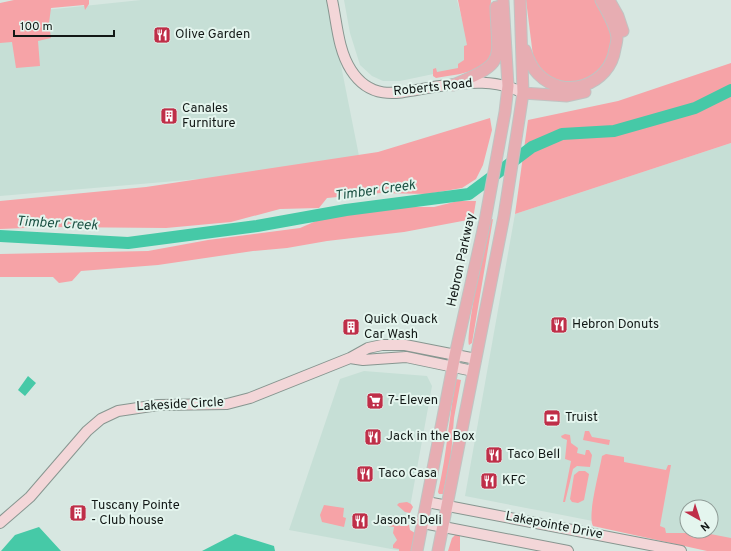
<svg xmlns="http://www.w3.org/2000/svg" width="731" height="551" viewBox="0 0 731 551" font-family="Overpass,sans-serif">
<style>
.built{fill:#c6dfd6;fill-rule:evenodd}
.green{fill:#f6a3a7}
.water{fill:#46c9a7}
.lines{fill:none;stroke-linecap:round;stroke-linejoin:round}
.river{stroke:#46c9a7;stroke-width:12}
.secondary-casing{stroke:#879690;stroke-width:12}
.primary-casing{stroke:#c1c3c2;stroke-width:13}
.secondary{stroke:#f3d6d8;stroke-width:10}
.primary{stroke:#e7adb2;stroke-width:11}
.labels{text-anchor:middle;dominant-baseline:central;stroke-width:4;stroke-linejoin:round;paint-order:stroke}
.poi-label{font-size:13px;fill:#121816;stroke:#e4f5ee;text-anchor:start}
.street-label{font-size:13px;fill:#121816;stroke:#e4f5ee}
.water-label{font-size:14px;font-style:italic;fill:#1e5345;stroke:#e4f5ee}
</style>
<rect width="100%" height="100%" fill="#d7e7e1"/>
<path class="built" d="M141,0H328L359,156L211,178L0,196V42L36,11Z
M344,0H457L469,46L467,67L400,81H383L372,76L360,65L350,33Z
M731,143V548L465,496L515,214ZM687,507H711V531H687Z
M364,371L427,376L432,386L402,551L289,530L340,379Z"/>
<path class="green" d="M14,0H89V4L85,10L84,5L51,8L49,23L51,38L38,41L40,66L16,68L12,42L0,43V3Z
M458,0H491C490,15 494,29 494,43C493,73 458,74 436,78L433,76V69L436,68L437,72L458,68V64L464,60V46L467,45Z
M526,0H598L613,32V49L602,67L588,79L571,83L558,82L543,73L533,56Z
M731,63V143L515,214L528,120L618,101Z
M490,118L492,130L483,165L476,179L462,188L427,194L381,193L327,198L319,208L280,209L231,222L166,228L50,227L0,229V201L146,187L378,152Z
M458,201H476L473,219L404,232L327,241L287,248L253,251L158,265L81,271L72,281L59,283L53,277H0V254L148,251L208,240L300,228L323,218L352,212L409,207H434Z
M493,219L472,343L469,345C465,339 485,235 488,221Z
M456,379L461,380L454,418L451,456L443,494H439L438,492C447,454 449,417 456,379Z
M585,431H589L592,437L610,440L609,445L583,440Z
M565,434L570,435L571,443L578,448L577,453L585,455L586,450H589L592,455L590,467L577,466L573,469L565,502H563L571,461L565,459L567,440L562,438L561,436Z
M606,454L624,457V462L666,470L668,465H671L660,526L665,528L666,533H705L731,538V551H707L593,526C587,516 600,469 602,456Z
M579,471H585L589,474L584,500L578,503L572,502L570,499L574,475Z
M407,502L411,504L413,507L410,513L405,512L397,505L399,503Z
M324,505L344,508L343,517L346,518L344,527L322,522L320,515Z
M392,521L409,525L410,530L415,533L412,551H399V549L393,548V545L397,540L393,533L394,527L388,526Z
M455,535H460V551H448L452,538Z"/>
<path class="water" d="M28,376L36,383L25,396L18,390Z
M39,527L61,551H1L15,535Z
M235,534L274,546L275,551H202Z"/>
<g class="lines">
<path class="river" d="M0,236L128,243L257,226L346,210L469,194L532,147L562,134L614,131L695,108L731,90"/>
<g class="secondary-casing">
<path id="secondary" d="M332,0C337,23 338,50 351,70C374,106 407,90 440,86C468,82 497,79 523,93
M350,358L363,360L406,357L473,371
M427,502L681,551
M0,523L30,497L87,431L101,419L118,411L158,405L227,404L250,398L350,358L368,348L382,345H405L476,359
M423,523L568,551"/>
</g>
<g class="primary-casing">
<path id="primary" d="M609,0L618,16L623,31
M525,50C528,59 531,67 538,74C564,101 610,85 615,49C616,45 617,41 617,37C615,23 607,12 601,0
M453,85C509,62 497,61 496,7
M523,93L567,96L585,92
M417,551L455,355L485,221L505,112L508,86L503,0
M438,551L504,216L520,113L523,93L520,0"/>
</g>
<use href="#secondary" class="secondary"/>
<use href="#primary" class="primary"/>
</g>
<defs>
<g id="restaurant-square" transform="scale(0.9)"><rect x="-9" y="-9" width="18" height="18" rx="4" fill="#bf2e48" stroke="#e4f5ee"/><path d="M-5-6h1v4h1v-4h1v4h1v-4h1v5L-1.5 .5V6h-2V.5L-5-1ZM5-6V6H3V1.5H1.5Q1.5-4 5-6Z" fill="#fff"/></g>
<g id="building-square" transform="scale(0.9)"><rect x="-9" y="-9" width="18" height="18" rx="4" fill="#bf2e48" stroke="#e4f5ee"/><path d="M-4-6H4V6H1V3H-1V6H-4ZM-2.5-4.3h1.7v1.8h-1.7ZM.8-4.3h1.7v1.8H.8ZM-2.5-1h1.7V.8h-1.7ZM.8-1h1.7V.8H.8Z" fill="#fff"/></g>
<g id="supermarket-square" transform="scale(0.9)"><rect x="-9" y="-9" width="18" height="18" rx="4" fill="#bf2e48" stroke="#e4f5ee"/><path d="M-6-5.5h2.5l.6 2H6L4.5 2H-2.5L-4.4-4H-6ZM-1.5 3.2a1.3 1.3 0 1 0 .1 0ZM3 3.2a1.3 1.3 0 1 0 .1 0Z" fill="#fff"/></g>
<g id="bank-square" transform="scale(0.9)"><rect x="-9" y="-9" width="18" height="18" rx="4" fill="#bf2e48" stroke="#e4f5ee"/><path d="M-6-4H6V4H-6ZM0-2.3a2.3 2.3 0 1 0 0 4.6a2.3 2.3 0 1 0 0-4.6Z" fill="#fff"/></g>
</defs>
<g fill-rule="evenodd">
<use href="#restaurant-square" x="162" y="35"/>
<use href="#building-square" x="169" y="116"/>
<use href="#restaurant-square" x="559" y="325"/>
<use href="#building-square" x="351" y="327"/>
<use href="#supermarket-square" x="375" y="401"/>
<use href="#bank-square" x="552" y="418"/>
<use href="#restaurant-square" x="373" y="437"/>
<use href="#restaurant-square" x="494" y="455"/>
<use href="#restaurant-square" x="365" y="474"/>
<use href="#restaurant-square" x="489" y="481"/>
<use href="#building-square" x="78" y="513"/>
<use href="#restaurant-square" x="360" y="521"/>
</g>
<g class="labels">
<g class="poi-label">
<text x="175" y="35">Olive Garden</text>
<text x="182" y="109">Canales<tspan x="182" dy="15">Furniture</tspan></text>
<text x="364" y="320">Quick Quack<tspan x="364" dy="15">Car Wash</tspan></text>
<text x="572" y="325">Hebron Donuts</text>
<text x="388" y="401">7-Eleven</text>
<text x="565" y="418">Truist</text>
<text x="386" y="437">Jack in the Box</text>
<text x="507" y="455">Taco Bell</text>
<text x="378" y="474">Taco Casa</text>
<text x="502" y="481">KFC</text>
<text x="91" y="506">Tuscany Pointe<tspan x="91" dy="15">- Club house</tspan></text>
<text x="373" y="521">Jason's Deli</text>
</g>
<g class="street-label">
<text transform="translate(433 88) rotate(-6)">Roberts Road</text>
<text transform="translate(462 260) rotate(-78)">Hebron Parkway</text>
<text transform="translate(180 405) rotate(-3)">Lakeside Circle</text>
<text transform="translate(554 526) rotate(11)">Lakepointe Drive</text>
</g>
<g class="water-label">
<text transform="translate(375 191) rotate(-8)">Timber Creek</text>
<text transform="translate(57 224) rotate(3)">Timber Creek</text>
</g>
</g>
<g transform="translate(699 519) rotate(141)"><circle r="19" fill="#e4f5ee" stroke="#909d98"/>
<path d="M0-3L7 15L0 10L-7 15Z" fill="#bf2e48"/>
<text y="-6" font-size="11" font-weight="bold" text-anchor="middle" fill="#121816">N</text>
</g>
<path d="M14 30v6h100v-6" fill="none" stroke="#121816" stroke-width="2"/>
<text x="20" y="30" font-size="12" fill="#121816" stroke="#e4f5ee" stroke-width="3" paint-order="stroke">100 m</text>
</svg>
